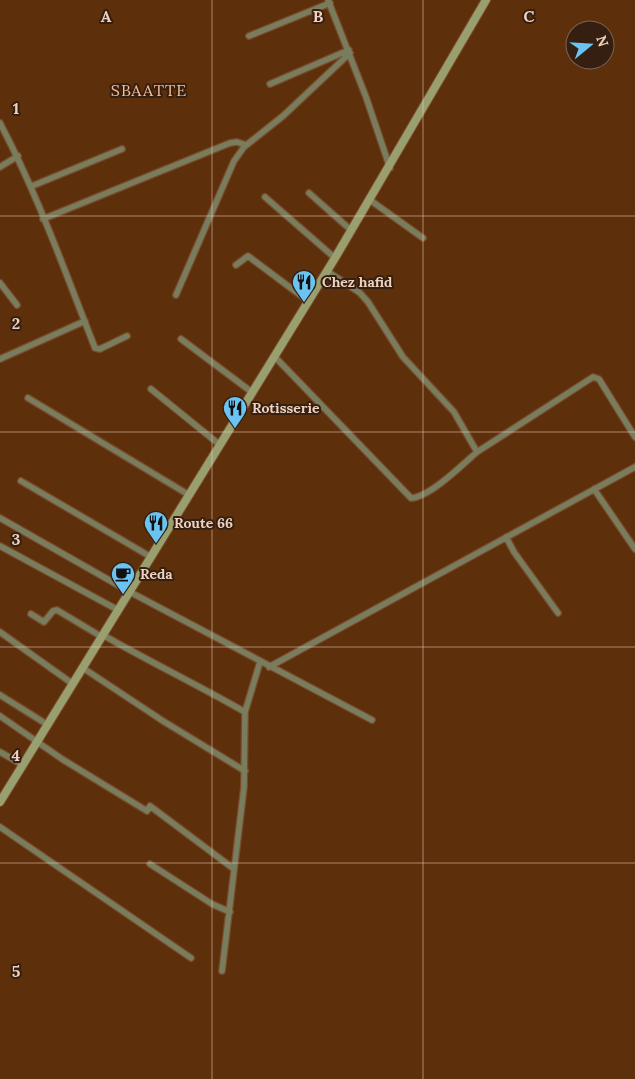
<svg xmlns="http://www.w3.org/2000/svg" width="635" height="1079" viewBox="0 0 635 1079" font-family="Lora,serif">
<style>
.lines{fill:none;stroke-linecap:round;stroke-linejoin:round}
.minor-casing{stroke:#784c2b;stroke-width:8}
.secondary-casing{stroke:#784c2b;stroke-width:10}
.minor{stroke:#797d5e;stroke-width:5.5}
.secondary{stroke:#9a9f6f;stroke-width:8}
.grid{fill:none;stroke:#eed1bf;stroke-width:1;stroke-opacity:0.55}
.labels{text-anchor:middle;dominant-baseline:central;stroke-width:4;stroke-linejoin:round;paint-order:stroke}
.poi-label{font-size:14px;font-weight:bold;fill:#eed1bf;stroke:#341f11;text-anchor:start}
.quarter-label{font-size:16px;letter-spacing:1px;fill:#f8be9a;stroke:#341f11}
.grid-label{font-size:16px;text-anchor:middle;font-weight:bold;fill:#eed1bf;stroke:#341f11;stroke-width:4;stroke-linejoin:round;paint-order:stroke}
</style>
<rect width="100%" height="100%" fill="#5e2f0b"/>
<g class="lines">
<g class="minor-casing">
<path id="minor" d="M328,0L366,97L390,168
M249,36L330,3
M270,84L349,50
M0,123C38,195 65,272 95,348L100,349L127,336
M0,167L18,156
M32,186L122,149
M309,193L352,231
M265,197L335,258
M370,200L423,238
M43,219L230,143L237,142L246,145
M236,265L248,256L308,301
M327,271L360,293L368,302L403,357L454,412L477,452L593,377L599,379L635,437
M0,283L17,305
M176,295L234,161L244,147L283,116L350,53
M181,339L253,393
M275,357L411,498C430,497 462,465 477,452
M0,359L85,321
M151,389L220,445
M28,398L189,495
M21,481L151,557
M594,489L635,549
M0,518L130,592L372,720
M506,537L514,552L558,613
M0,546L118,610
M31,614L44,622L53,611L57,610L102,637
M0,632L73,684
M103,635C150,662 198,685 245,712
M269,667L635,467
M83,668L163,721L245,771
M0,695L48,725
M0,716L62,759L147,811L150,806L234,869
M0,752L23,765
M0,827L191,958
M150,864L212,904L230,912
M222,971L244,787L245,712L260,662"/>
</g>
<g class="secondary-casing">
<path id="secondary" d="M0,802L335,258L486,0"/>
</g>
<use href="#minor" class="minor"/>
<use href="#secondary" class="secondary"/>
</g>
<path class="grid" d="M212,0V1079M423,0V1079M0,216H635M0,432H635M0,647H635M0,863H635"/>
<defs>
<g id="restaurant-pin" transform="scale(1.25)"><path d="M0 17L-7.5 6A9.5 9.5 0 1 1 7.5 6Z" fill="#6bc3f2" stroke="#341f11"/><path d="M-5-6h1v4h1v-4h1v4h1v-4h1v5L-1.5 .5V6h-2V.5L-5-1ZM5-6V6H3V1.5H1.5Q1.5-4 5-6Z" fill="#111"/></g>
<g id="cafe-pin" transform="scale(1.25)"><path d="M0 17L-7.5 6A9.5 9.5 0 1 1 7.5 6Z" fill="#6bc3f2" stroke="#341f11"/><path d="M-5.5-4.5H6V0H3Q3 3.5 0 3.5H-2.5Q-5.5 3.5-5.5 0ZM3-3.2v2h1.7v-2ZM-6 4.5H4V6H-6Z" fill="#111"/></g>
</defs>
<g fill-rule="evenodd">
<use href="#restaurant-pin" x="304" y="282"/>
<use href="#restaurant-pin" x="235" y="408"/>
<use href="#restaurant-pin" x="156" y="523"/>
<use href="#cafe-pin" x="123" y="574"/>
</g>
<g class="labels">
<g class="poi-label">
<text x="322" y="282">Chez hafid</text>
<text x="252" y="408">Rotisserie</text>
<text x="174" y="523">Route 66</text>
<text x="140" y="574">Reda</text>
</g>
<g class="quarter-label">
<text x="149" y="90">SBAATTE</text>
</g>
</g>
<g class="grid-label">
<text x="106" y="22">A</text>
<text x="318" y="22">B</text>
<text x="529" y="22">C</text>
<text x="16" y="114">1</text>
<text x="16" y="329">2</text>
<text x="16" y="545">3</text>
<text x="16" y="761">4</text>
<text x="16" y="977">5</text>
</g>
<g transform="translate(590 45) rotate(72)"><circle r="24" fill="#341f11" stroke="#7e6657"/>
<path d="M0-4L9 19L0 12L-9 19Z" fill="#6bc3f2"/>
<text y="-8" font-size="14" font-weight="bold" text-anchor="middle" fill="#eed1bf">N</text>
</g>
</svg>
